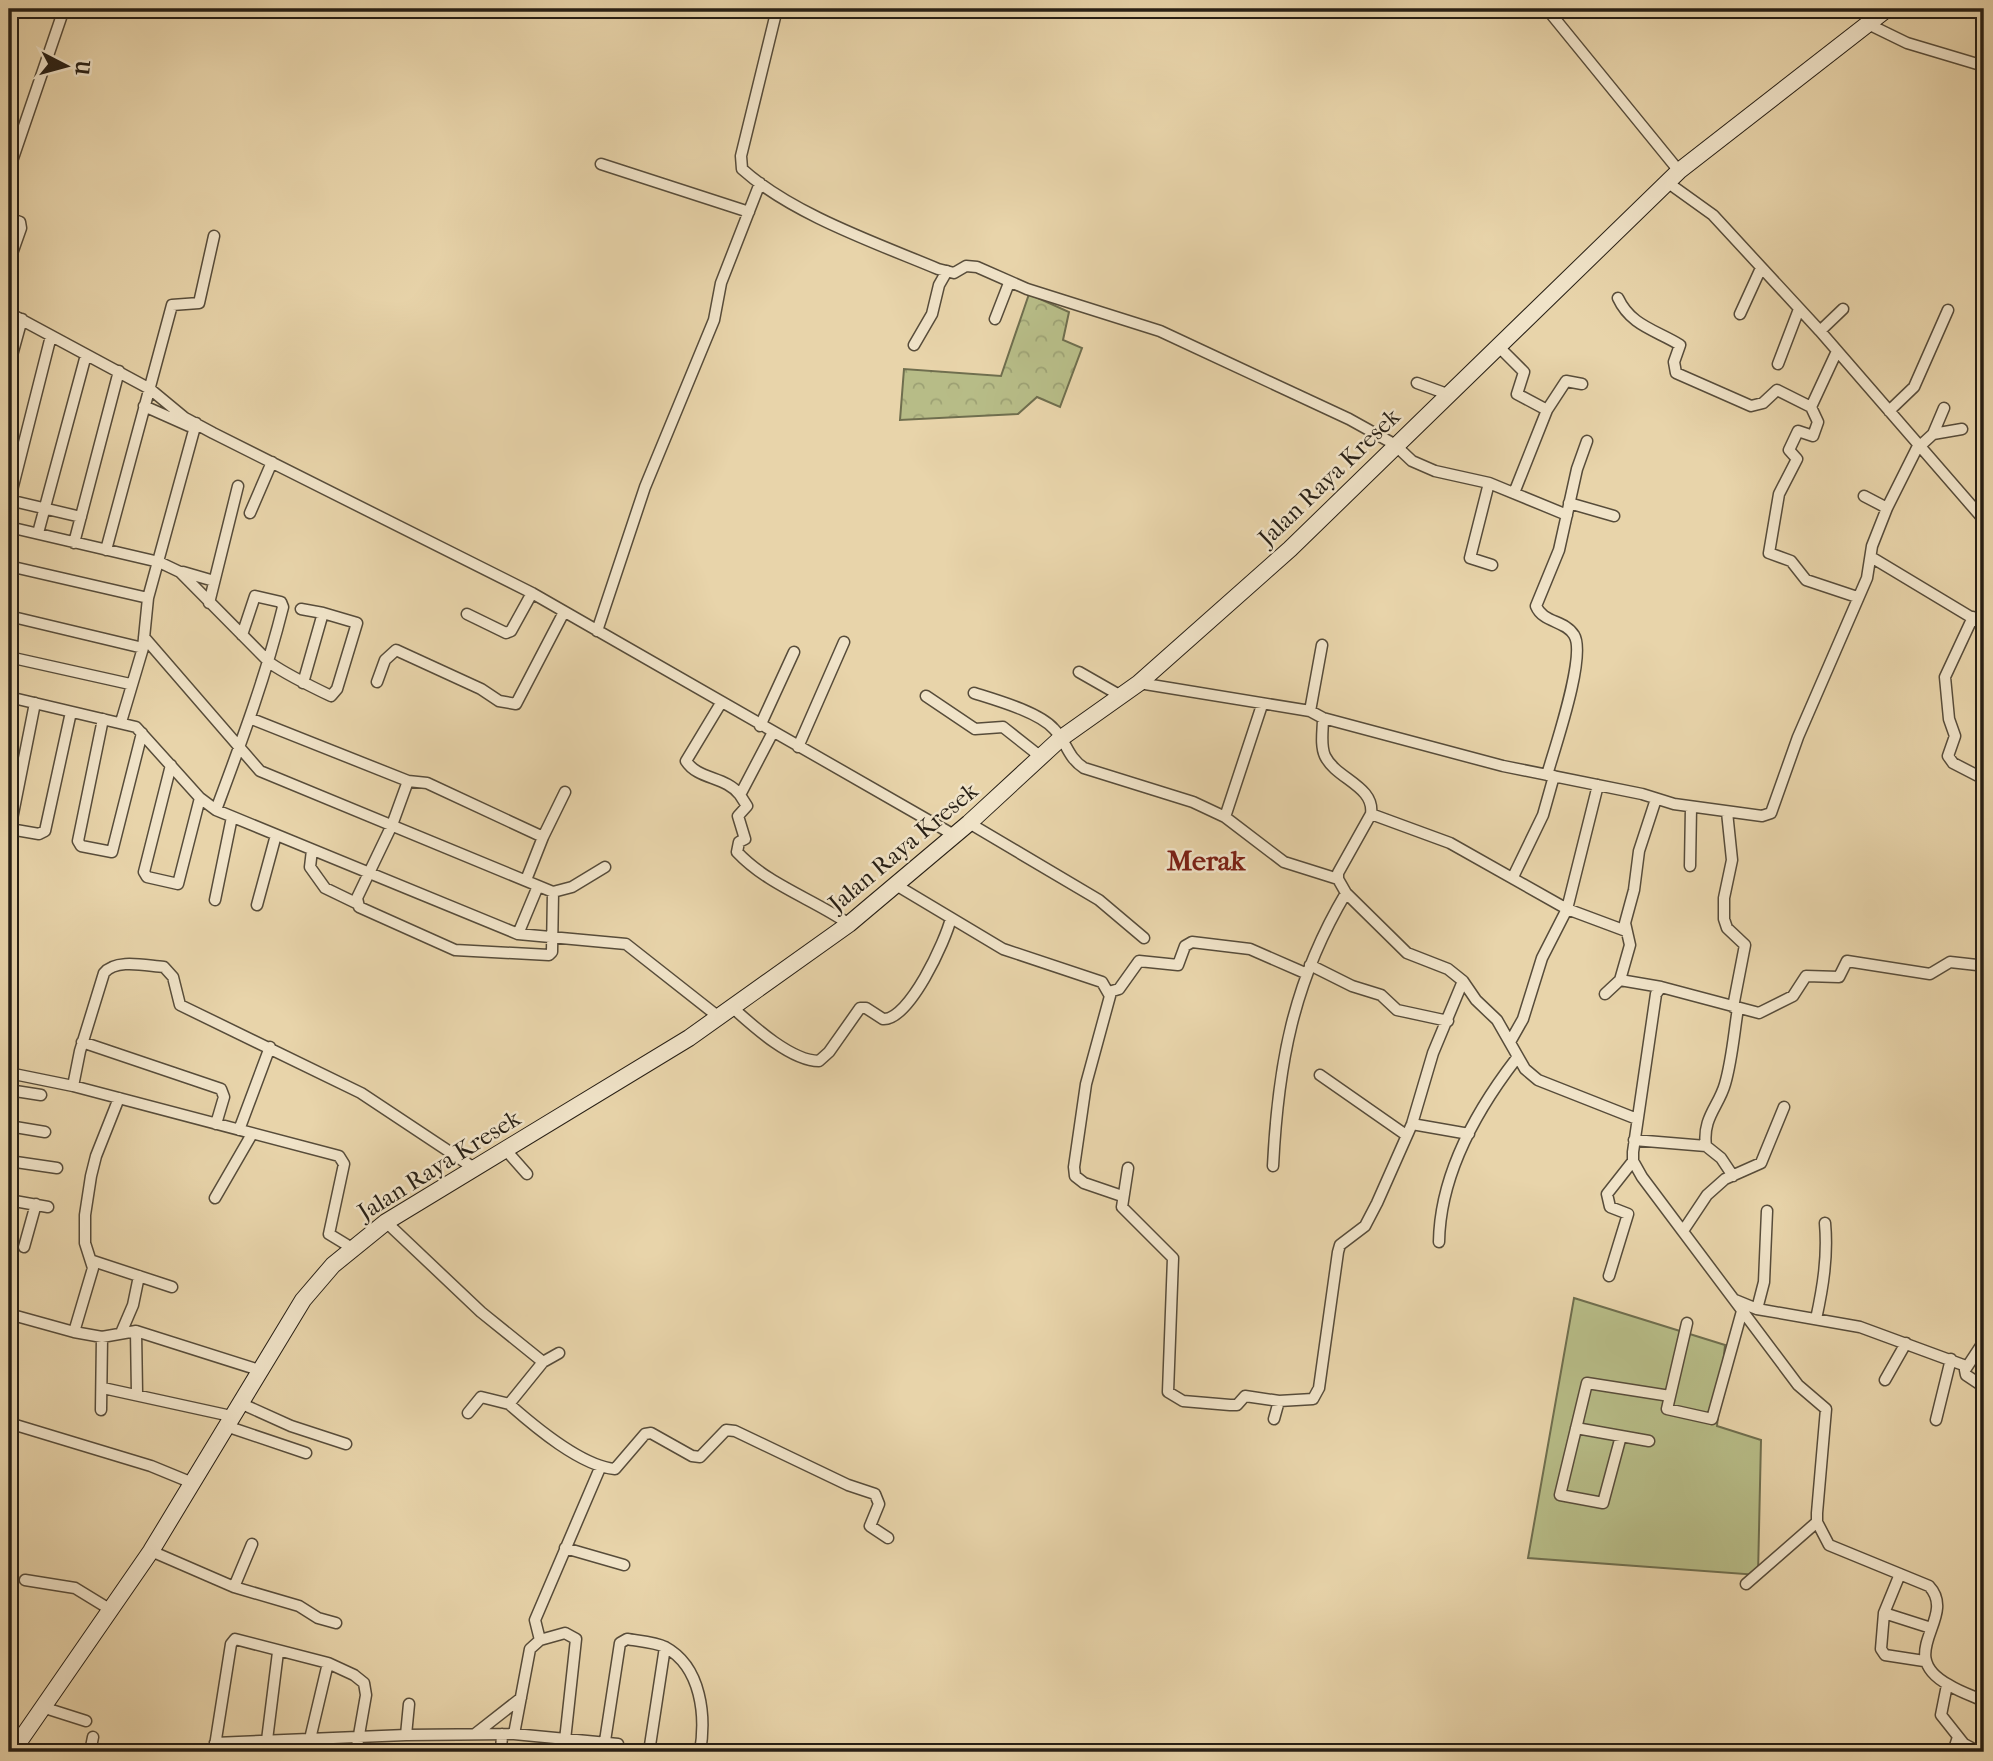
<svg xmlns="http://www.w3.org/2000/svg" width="1993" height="1761" viewBox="0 0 1993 1761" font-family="'IM FELL French Canon',serif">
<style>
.green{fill:#b7bc87;stroke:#6f6e4e;stroke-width:2}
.forest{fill:url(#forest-crowns);stroke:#6f6e4e;stroke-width:2}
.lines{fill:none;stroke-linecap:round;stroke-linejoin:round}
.street-casing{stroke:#574c3a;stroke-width:13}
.secondary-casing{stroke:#271f15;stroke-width:18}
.street{stroke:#f0e3c8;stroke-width:10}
.secondary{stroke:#f0e3c8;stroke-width:16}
.labels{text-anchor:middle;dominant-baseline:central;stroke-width:5;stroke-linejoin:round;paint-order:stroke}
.street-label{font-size:24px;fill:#271f15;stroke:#f0e3c8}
.quarter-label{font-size:28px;font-weight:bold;fill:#7a1f14;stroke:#f0e3c8}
</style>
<defs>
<pattern id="forest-crowns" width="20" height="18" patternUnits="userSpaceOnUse" patternTransform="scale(1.75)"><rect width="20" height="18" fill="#b7bc87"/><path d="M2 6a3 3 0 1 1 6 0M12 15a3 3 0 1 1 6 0" fill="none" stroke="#9da174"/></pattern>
</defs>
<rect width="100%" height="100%" fill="#e8d4aa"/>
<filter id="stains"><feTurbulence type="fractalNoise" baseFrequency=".00286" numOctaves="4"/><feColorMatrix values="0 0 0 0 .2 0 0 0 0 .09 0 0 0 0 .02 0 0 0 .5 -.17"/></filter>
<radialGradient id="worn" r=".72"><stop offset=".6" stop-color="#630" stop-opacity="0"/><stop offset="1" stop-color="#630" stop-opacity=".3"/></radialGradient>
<path class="green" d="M1574,1298L1725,1345L1717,1426L1761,1440L1758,1575L1528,1558Z"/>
<path class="forest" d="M1029,294L1069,312L1063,340L1082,348L1060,407L1037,397L1018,414L900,420L904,369L1001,376Z"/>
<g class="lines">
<g class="street-casing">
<path id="street" d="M777,9L741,156L742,169C792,214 876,243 938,269L954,273L966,266L977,267L1027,289L1160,331L1349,419L1394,444L1412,461L1435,471L1489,483L1567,515
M1547,9L1679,171
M1868,24L1907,43L1984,66
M601,164L749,212
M9,170L64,9
M1667,182L1713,215L1820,331L1984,520
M9,218L20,222L21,228L9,262
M1618,298C1631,326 1656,330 1680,345L1674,362L1676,373L1751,406L1763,403L1777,390L1811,407L1837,351
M9,313L150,389L185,418L213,433L532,593L954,835
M1740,314L1761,268
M995,319L1009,283
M1820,331L1843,309
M914,345L932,314L939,285L947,271
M1499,347L1524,372L1517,394L1547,410L1514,493
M1778,364L1799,309
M9,366L22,319
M1417,383L1450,395
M144,406L189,426
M1811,407L1818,422L1813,436L1798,431L1789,450L1797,459L1779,494L1769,553L1791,561L1806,580L1857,597
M1547,410L1566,381L1582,384
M1889,411L1914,387L1948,310
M1933,434L1962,429
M1920,446L1933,434L1944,408
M1489,483L1470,558L1492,565
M1864,496L1887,508
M9,500L81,517
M9,502L51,336
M1569,503L1614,516
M250,513L272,462
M9,527L159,562L180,572L270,663C289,676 310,686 331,696L337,689L357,623L323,613L303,683
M38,533L86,355
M74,543L119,371
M106,550L172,305L199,303L214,236
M1871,557L1984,625
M9,566L148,598
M183,572L214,581
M209,603L238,486
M301,609L323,613
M467,614L506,633L511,631L532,593
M9,616L143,648
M1973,617L1945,677L1949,719L1955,736L1948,756L1953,763L1984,779
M597,631L645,487L714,320L721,283L760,183
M144,637L260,771L553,892L552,952L549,955L455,950L359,907L357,898L392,825L408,781
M9,657L130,684
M1079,672L1121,696
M377,682L385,660L396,650L481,689L499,701L516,704L564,612
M1139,683L1310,711L1323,718L1503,766L1642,794L1674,804L1762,816L1771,813L1798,737L1867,578L1872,546L1887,508L1919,444
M974,693C996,700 1039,712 1054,729C1067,742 1067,757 1084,768L1193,802L1225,817L1284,862L1338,879
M926,696L975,729L1003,727L1041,757
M9,697L136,727L200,798L216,810L518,934L626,944L720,1018
M35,703L10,829L39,834L45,831L71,712
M721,703L686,761C698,780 726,776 740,795
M1310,711L1322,645
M1323,718C1323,730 1320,745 1325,756C1336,779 1375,786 1371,814L1338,873V879L1346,893L1407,953L1448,969L1463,981L1476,1000L1497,1020L1525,1069L1538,1080L1637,1119
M103,719L78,841L81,846L112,852L142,733
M252,719L408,781L427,783L543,837L526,880
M121,722L143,648L148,598L196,423
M760,726L794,652
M773,732L740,795L747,806L738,816L745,839L739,842L737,852C768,885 813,899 849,924
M798,747L844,642
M171,765L144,872L147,877L178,884L200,798
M1547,775C1554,750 1587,655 1574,635C1565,620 1543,623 1536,606L1559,550L1577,469L1587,441
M216,810C242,740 265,679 283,607L281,602L255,596L242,635
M1727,812L1732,860L1724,898V919L1727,928L1745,945L1733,1007
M1371,814L1450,843L1567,909L1626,931
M1225,817L1262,705
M969,823L1099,900L1144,938
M543,837L565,792
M312,850L310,867L325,888L356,903
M1690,866L1691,807
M1513,877L1543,815L1554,776
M896,885L1003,949L1102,982L1110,996L1086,1084L1074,1167L1075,1176L1084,1183L1122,1196
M553,892L572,887L605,867
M215,900L232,817
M257,905L276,835
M518,934L538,886
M1984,960L1977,965L1950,962L1930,974L1847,961L1839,977L1806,976L1793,996L1759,1013L1661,987L1656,994L1633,1152V1161L1642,1177L1798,1385L1826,1409L1817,1513V1522L1829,1545L1929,1586C1959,1618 1892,1654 1949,1685C1960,1692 1973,1696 1984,1701
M1310,965L1352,986L1381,995L1397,1010L1448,1021
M1620,980L1661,987
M1109,992L1119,989L1139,961L1178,965L1185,946L1192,942L1250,949L1305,973
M1605,994L1620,980L1630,945L1625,923L1634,890L1639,851L1656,799
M733,1008C753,1026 791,1061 819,1061L829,1052L860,1008H866L883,1019C909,1021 946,940 951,918
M82,1042L221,1089L224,1097L216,1124
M1510,1042L1523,1019L1542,958L1567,909L1598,785
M9,1073L73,1086L339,1156L344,1164L329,1234L352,1248
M1320,1075L1406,1135
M73,1086L80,1051L104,973C116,958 147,966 164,967L173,977L180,1005L361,1093L474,1168
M9,1090L41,1095
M119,1098L96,1156L91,1176L85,1215V1243L93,1268L74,1332L102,1337L136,1331L262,1371
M1412,1124L1469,1134
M9,1126L45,1132
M239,1130L270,1047
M1634,1140L1706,1146
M504,1148L527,1174
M9,1161L57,1168
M1273,1166C1278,1065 1293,982 1346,893
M1128,1168L1122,1207L1173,1258L1168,1392L1183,1401L1230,1405H1237L1245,1396L1279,1401L1313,1399L1319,1388L1338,1252L1340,1245L1365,1226L1377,1203L1412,1124L1433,1053L1463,981
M1733,1176L1721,1158L1706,1146C1702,1118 1719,1106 1725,1084C1732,1060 1734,1033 1738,1008
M215,1198L252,1134
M9,1200L48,1207
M386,1222L481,1312L543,1362L509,1404C535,1427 581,1466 615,1469L645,1434L651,1433L692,1456L700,1457L726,1430L735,1431L848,1485L875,1494L879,1504L870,1526L888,1538
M1683,1231L1707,1195L1725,1179L1761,1163L1784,1107
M1439,1242C1440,1175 1476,1111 1516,1059
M24,1247L36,1204
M93,1261L172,1287
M1609,1276L1628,1214L1610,1207L1607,1194L1633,1161
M1735,1300L1757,1309L1860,1327L1966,1366
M1757,1309L1764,1282L1767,1211
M9,1314L74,1332
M1816,1319C1823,1287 1828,1256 1825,1223
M1687,1323L1667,1409L1712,1419L1742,1311
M136,1331L137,1393
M121,1333L133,1305L139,1276
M1984,1341L1965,1370L1966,1375L1984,1387
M543,1362L559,1353
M1885,1380L1906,1343
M103,1388L231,1416
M240,1403L291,1426L346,1444
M101,1410L102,1337
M468,1413L481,1397L509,1404
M1274,1419L1279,1401
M1936,1420L1951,1359
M9,1423L151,1466L190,1482
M226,1426L306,1453
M1576,1428L1649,1441
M1621,1436L1603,1503L1560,1495L1587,1383L1670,1396
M565,1548L624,1565
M151,1551L234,1587L299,1606L318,1618L336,1623
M1900,1574L1884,1613L1881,1649L1885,1655L1924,1661
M25,1580L75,1588L111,1610
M1746,1584L1817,1522
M234,1587L252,1544
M1884,1613L1931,1628
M540,1640L535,1620L600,1468
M1947,1685L1941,1715L1964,1744L1979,1752
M42,1707L86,1721
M475,1734L521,1698
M514,1734L530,1649L540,1640L565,1633L576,1639L565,1740
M406,1735L409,1704
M310,1739L328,1663
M267,1740L278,1652
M605,1741L620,1643L627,1639C638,1641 655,1642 665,1647C702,1667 706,1717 700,1752
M215,1743L406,1735L514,1734L618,1744
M90,1752L93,1737
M214,1752L231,1644L235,1639L328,1663L354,1675L364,1683L366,1695L356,1752
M501,1752L502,1734
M649,1752L665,1647
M1953,1752L1958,1737"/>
</g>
<g class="secondary-casing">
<path id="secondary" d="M12,1752L151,1551L303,1300L333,1265L386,1222L689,1038L849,924L969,823L1060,739L1139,683L1290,549L1679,171L1887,9"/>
</g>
<use href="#street" class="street"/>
<use href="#secondary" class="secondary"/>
</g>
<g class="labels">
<g class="street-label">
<text transform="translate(1329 477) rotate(-44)">Jalan Raya Kresek</text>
<text transform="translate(903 847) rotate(-40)">Jalan Raya Kresek</text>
<text transform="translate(439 1165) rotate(-32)">Jalan Raya Kresek</text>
</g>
<g class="quarter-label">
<text x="1206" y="860">Merak</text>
</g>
</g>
<rect width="1993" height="1761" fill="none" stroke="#e8d4aa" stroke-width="35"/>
<rect x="10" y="10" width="1972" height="1740" fill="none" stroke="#271f15" stroke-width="3.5"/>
<rect x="18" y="18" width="1958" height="1726" fill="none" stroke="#271f15" stroke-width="2"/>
<g transform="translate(66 66) rotate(96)" stroke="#f0e3c8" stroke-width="5" paint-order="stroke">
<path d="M0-5L12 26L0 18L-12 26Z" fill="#271f15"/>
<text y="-10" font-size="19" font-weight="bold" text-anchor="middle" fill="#271f15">U</text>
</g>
<rect width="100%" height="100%" filter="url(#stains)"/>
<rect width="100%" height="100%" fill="url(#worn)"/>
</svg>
